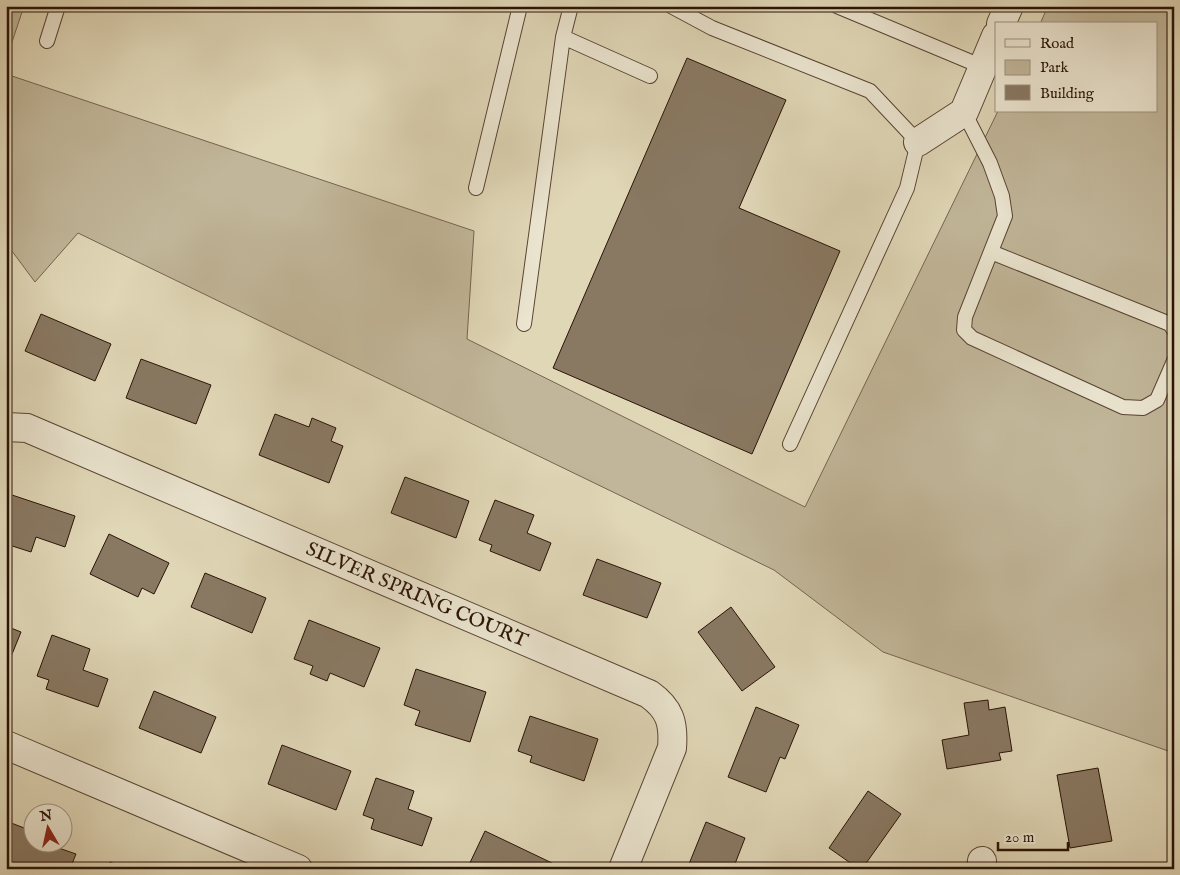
<svg xmlns="http://www.w3.org/2000/svg" width="1180" height="875" viewBox="0 0 1180 875" font-family="'IM FELL English',serif">
<style>
.green{fill:#c1b699;stroke:#766450}
.building{fill:#897963;stroke:#2a1307}
.lines{fill:none;stroke-linecap:round;stroke-linejoin:round}
.lane-casing{stroke:#584433;stroke-width:16}
.street-casing{stroke:#584433;stroke-width:30}
.lane{stroke:#ebe5d0;stroke-width:14}
.street{stroke:#ebe5d0;stroke-width:28}
.labels{text-anchor:middle;dominant-baseline:central;stroke-width:5;stroke-linejoin:round;paint-order:stroke}
.street-label{font-size:20px;fill:#2a1307;stroke:#ebe5d0}
</style>
<rect width="100%" height="100%" fill="#e0d7b7"/>
<filter id="stains"><feTurbulence type="fractalNoise" baseFrequency=".004" numOctaves="4"/><feColorMatrix values="0 0 0 0 .2 0 0 0 0 .09 0 0 0 0 .02 0 0 0 .5 -.17"/></filter>
<radialGradient id="worn" r=".72"><stop offset=".6" stop-color="#630" stop-opacity="0"/><stop offset="1" stop-color="#630" stop-opacity=".3"/></radialGradient>
<path class="green" d="M6,6H24L6,60Z
M1048,6H1174V753L883,652L774,570L78,233L35,282L6,243V74L474,231L467,339L805,507L998,111H1156V24H1040Z"/>
<path class="building" d="M687,58L786,100L739,208L840,251L752,454L553,368Z
M41,314L111,344L95,381L25,351Z
M141,359L211,385L196,424L126,398Z
M275,414L309,427L312,418L336,428L331,441L343,446L329,483L259,455Z
M405,477L469,501L456,538L391,513Z
M9,494L75,516L65,547L36,537L31,552L6,544V503Z
M495,500L534,515L527,533L551,543L540,571L490,551L492,545L479,540Z
M109,534L169,563L154,594L142,588L138,597L90,574Z
M597,559L661,583L647,618L583,595Z
M205,573L266,598L252,633L191,607Z
M731,607L775,667L742,691L698,632Z
M309,620L380,648L364,687L330,673L327,681L310,674L313,666L294,659Z
M6,626L21,632L6,669Z
M52,635L90,649L83,670L108,679L98,707L46,689L49,680L37,676Z
M416,669L486,692L470,742L415,725L420,711L404,705Z
M154,691L216,717L201,753L139,728Z
M988,700L989,710L1005,707L1012,751L999,753L1001,760L947,769L942,740L969,735L964,703Z
M756,707L799,725L785,759L780,757L766,792L728,777Z
M530,716L598,739L584,781L530,762L532,756L518,751Z
M282,745L351,771L336,810L268,784Z
M1098,768L1112,841L1070,848L1057,775Z
M376,778L414,791L408,809L432,818L422,846L371,829L374,819L363,815Z
M868,791L901,814L862,869H859L829,848Z
M6,821L32,831V842H54L53,846L76,854L70,869L6,868L10,853L6,852Z
M706,822L745,838L733,869H687Z
M485,831L552,863L549,869H471L468,867Z
M110,862L126,869H107Z"/>
<g class="lines">
<g class="lane-casing">
<path id="lane" d="M671,6L712,28L870,91L918,142L907,188L790,444
M837,6L983,67
M563,37L650,76
M47,41L58,6
M964,112L990,163L1002,196L1005,216L965,317L964,330L972,338L1123,407L1143,408L1157,400L1174,361
M476,188L520,6
M991,252L1170,324L1174,330
M524,324L563,37L571,6"/>
</g>
<g class="street-casing">
<g id="street">
<path d="M1001,24L1009,6"/>
<path d="M918,142L964,112L996,36"/>
<path id="s1" d="M6,427L27,428L649,694C670,709 674,723 672,748L623,869"/>
<path d="M6,745L298,869"/>
<path d="M981,869L982,861"/>
</g>
</g>
<use href="#lane" class="lane"/>
<use href="#street" class="street"/>
</g>
<g class="labels">
<g class="street-label">
<text stroke="none"><textPath href="#s1" startOffset="445">SILVER SPRING COURT</textPath></text>
</g>
</g>
<rect width="1180" height="875" fill="none" stroke="#e0d7b7" stroke-width="25"/>
<rect x="8" y="8" width="1165" height="860" fill="none" stroke="#2a1307" stroke-width="2.5"/>
<rect x="12" y="12" width="1155" height="850" fill="none" stroke="#2a1307"/>
<rect x="995" y="22" width="162" height="90" fill="#ebe5d0" stroke="#9e9180"/>
<rect x="1005" y="39" width="25" height="8" fill="#ebe5d0" stroke="#9e9180"/>
<text x="1040" y="48" font-size="15" fill="#2a1307">Road</text>
<rect x="1005" y="60" width="25" height="15" fill="#c1b699" stroke="#9e9180"/>
<text x="1040" y="72" font-size="15" fill="#2a1307">Park</text>
<rect x="1005" y="85" width="25" height="15" fill="#897963" stroke="#9e9180"/>
<text x="1040" y="98" font-size="15" fill="#2a1307">Building</text>
<g transform="translate(48 828) rotate(351)"><circle r="24" fill="#ebe5d0" stroke="#9e9180"/>
<path d="M0-4L9 19L0 12L-9 19Z" fill="#8f2418"/>
<text y="-8" font-size="14" font-weight="bold" text-anchor="middle" fill="#2a1307">N</text>
</g>
<path d="M998 842v8h70v-8" fill="none" stroke="#2a1307" stroke-width="2.5"/>
<text x="1005" y="842" font-size="15" fill="#2a1307" stroke="#ebe5d0" stroke-width="4" paint-order="stroke">20 m</text>
<rect width="100%" height="100%" filter="url(#stains)"/>
<rect width="100%" height="100%" fill="url(#worn)"/>
</svg>
